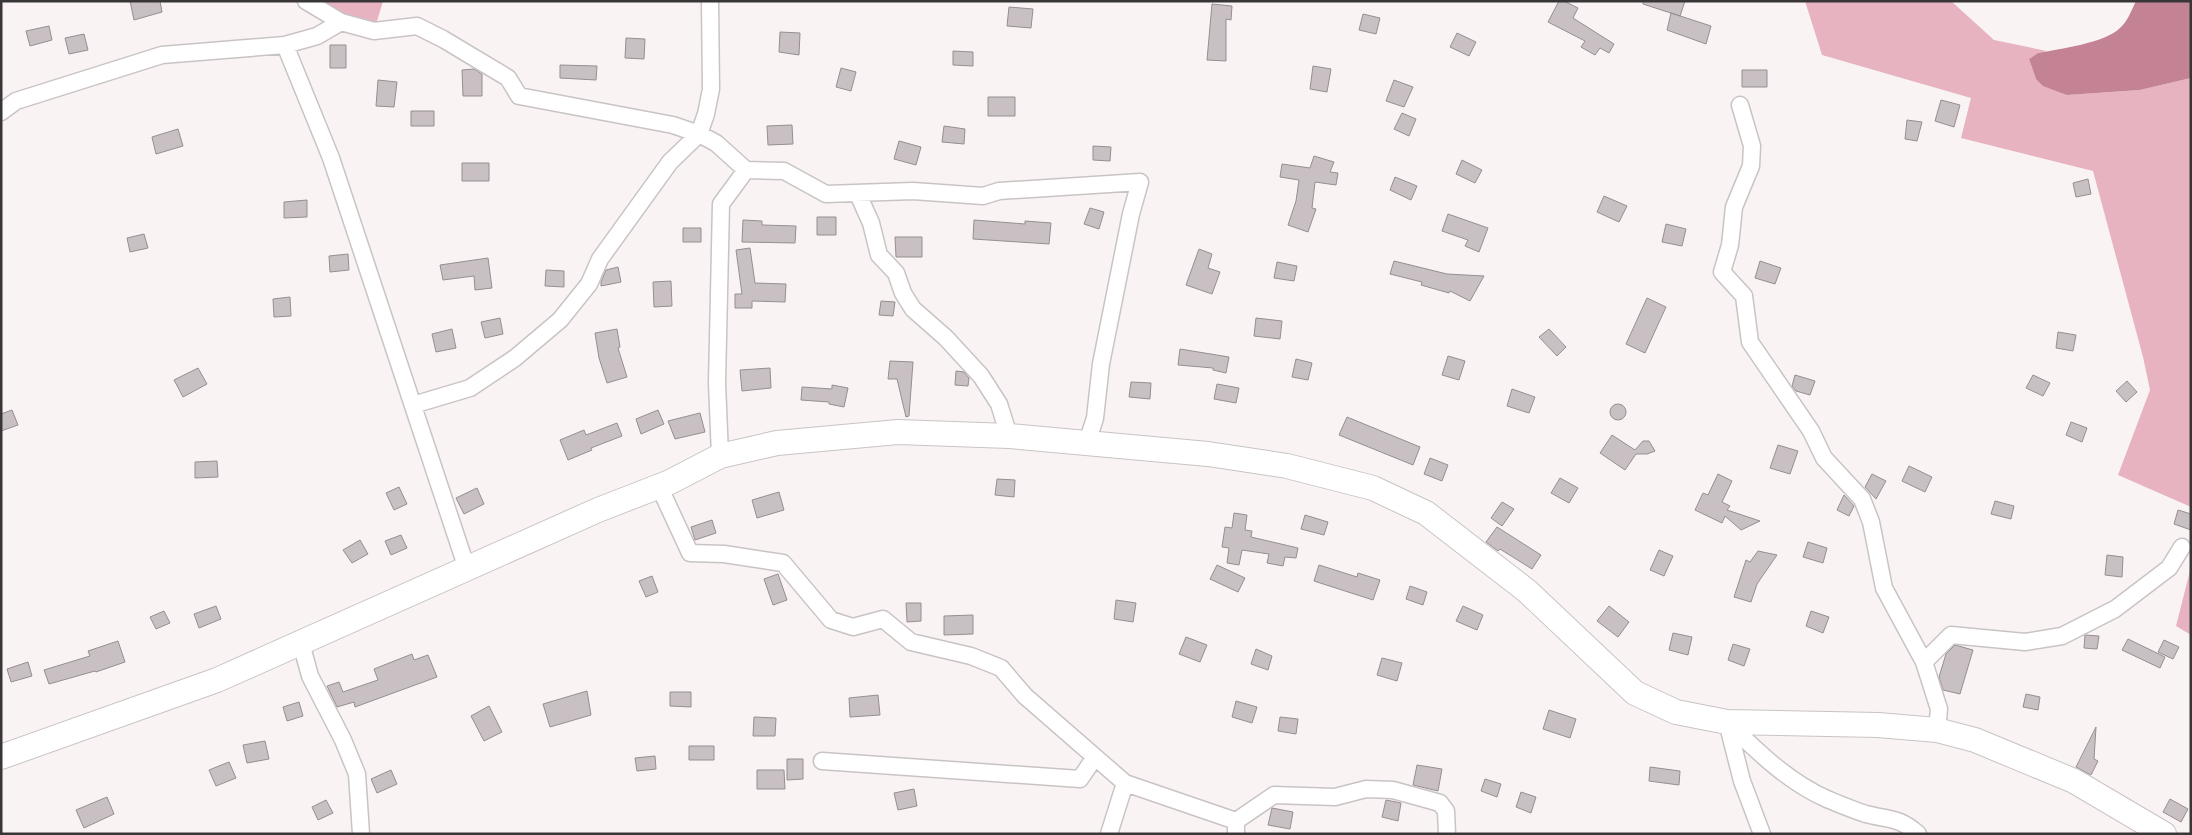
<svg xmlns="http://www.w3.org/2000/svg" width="2192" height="835" viewBox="0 0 2192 835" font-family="'Titillium Web',sans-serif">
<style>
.green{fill:#e7b3c1}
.water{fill:#c48295}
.building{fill:#c8c0c2;stroke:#968f91}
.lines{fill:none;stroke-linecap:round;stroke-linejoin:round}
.minor-casing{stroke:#cac3c5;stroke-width:19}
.secondary-casing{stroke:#cac3c5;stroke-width:26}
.minor{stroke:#fff;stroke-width:16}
.secondary{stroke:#fff;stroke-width:24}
</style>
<rect width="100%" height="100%" fill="#faf3f4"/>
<path class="green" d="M306,1H383L374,31Z
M1805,1H1951L1994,40L2047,51L2038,53L2029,59L2036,79L2067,95L2140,90L2191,78V507L2118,475L2150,390L2143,357L2093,171L1961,138L1971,98L1822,55Z
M2191,567V635L2176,626Z"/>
<path class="water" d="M2136,1H2191V78L2140,90L2067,95L2043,86L2036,79L2029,59L2038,53C2059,49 2105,43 2120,28C2128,21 2131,11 2136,1Z"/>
<path class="building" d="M130,1H160L162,12L134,20Z
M1559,1H1564L1578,8L1573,18L1614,44L1609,53L1600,48L1595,55L1581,47L1585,41L1548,22Z
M1643,1H1685L1680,16L1643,4Z
M1212,4L1232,6L1231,20L1226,19V61L1207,60Z
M1009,7L1033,9L1031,28L1007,26Z
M1671,13L1711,26L1706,44L1667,30Z
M1363,14L1380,18L1376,34L1359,30Z
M49,26L52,40L30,46L26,31Z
M780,32L800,33L799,55L779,52Z
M1457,33L1476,42L1469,56L1450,47Z
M84,34L88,50L69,54L65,38Z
M626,38L645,39L644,59L625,58Z
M330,45H346V68H330Z
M953,51L973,52V66L953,65Z
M560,65L597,66L596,80L560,78Z
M1313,66L1331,69L1327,92L1310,89Z
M841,68L856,72L851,91L836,87Z
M474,69L482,74V96H463L462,70Z
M1742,70H1767V87H1742Z
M378,80L397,82L394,107L376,106Z
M1394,80L1413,87L1404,107L1386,101Z
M988,97H1015V116H988Z
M1941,100L1960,105L1954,127L1935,121Z
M411,111H434V126H411Z
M1402,113L1416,119L1409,136L1394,129Z
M1907,120L1922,122L1917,141L1905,139Z
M792,125L793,144L768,145L767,126Z
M944,126L965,129L964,144L942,142Z
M178,129L183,146L156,154L152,137Z
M899,141L921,147L916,165L894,159Z
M1093,146L1111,147L1110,161L1093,160Z
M1314,156L1334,162L1330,172L1338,173L1336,185L1315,182L1312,208L1316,209L1308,232L1288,225L1296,201L1299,180L1280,177L1282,164L1310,168Z
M1462,160L1482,170L1475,183L1456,174Z
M462,163H489V181H462Z
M1395,177L1417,186L1411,200L1390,190Z
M2088,179L2091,194L2076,197L2073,183Z
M1604,196L1627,206L1619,222L1597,212Z
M307,200V217L284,218V202Z
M1090,208L1104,212L1099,229L1084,224Z
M1448,214L1488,228L1479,252L1465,246L1468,240L1442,231Z
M817,217H836V235H817Z
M743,220L762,221V225L796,226L795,243L742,242Z
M974,220L1025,224V221L1051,223L1049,244L973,239Z
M1666,224L1686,229L1682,246L1662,242Z
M683,228H701V242H683Z
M144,234L148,248L130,252L127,238Z
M895,237H922V257H896Z
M750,248L755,283L786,284L785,302L752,301V308H735V294H742L736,250Z
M1199,249L1212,254L1208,268L1220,272L1212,294L1186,285Z
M348,254L349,270L330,272L329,256Z
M488,258L492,288L475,290L474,276L443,280L440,265Z
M1394,261L1447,274L1484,276L1470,301L1450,291L1449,293L1421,285L1422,282L1390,274Z
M1760,261L1781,268L1775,284L1755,278Z
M1277,262L1297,266L1294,281L1274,278Z
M618,267L621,282L601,286V282L606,270Z
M546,270L564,271V287L545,286Z
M671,281L672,306L654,307L653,282Z
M290,297L291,316L274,317L273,299Z
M1647,298L1666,307L1645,353L1626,344Z
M881,301L895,302L893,316L879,315Z
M500,318L503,334L485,338L481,322Z
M1256,318L1282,321L1280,339L1254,336Z
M452,329L456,348L436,352L432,334Z
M617,329L620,347L618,348L627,377L607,383L599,358L595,333Z
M1549,329L1566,347L1557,356L1539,337Z
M2058,332L2076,335L2073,351L2056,348Z
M1180,349L1229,357L1226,373L1213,370V368L1178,365Z
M1448,356L1465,361L1459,380L1442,375Z
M1296,359L1312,363L1308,380L1292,377Z
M890,361L913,362L909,416L906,417L897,379H888Z
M198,368L207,384L183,397L174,380Z
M770,368L771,388L742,391L740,370Z
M956,371L964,372L969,378L968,386L955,385Z
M1795,375L1815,381L1810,395L1796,391L1792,386Z
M2033,375L2050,383L2043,396L2026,388Z
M2127,381L2137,392L2126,402L2116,391Z
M1131,382L1151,383L1150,399L1129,397Z
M1217,384L1239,388L1236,403L1214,399Z
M832,385L848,388L844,407L829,404V402L801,400L802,387L832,389Z
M1512,389L1535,397L1529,413L1507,406Z
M1610 412a8 8 0 1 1 16 0a8 8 0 1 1-16 0Z
M12,410L18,425L1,431V414Z
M658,410L664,424L641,434L636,419Z
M700,413L705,432L675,439L668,421Z
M1347,417L1420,447L1413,465L1339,435Z
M2071,422L2087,428L2082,442L2066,435Z
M617,423L622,436L591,448L592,450L568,460L560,440L584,430L586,435Z
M1612,435L1635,450L1643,441H1649L1655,451L1647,454H1636L1625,470L1600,453Z
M1778,445L1798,451L1790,474L1770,468Z
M1430,458L1448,465L1442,481L1424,474Z
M217,461L218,477L195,478V462Z
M1909,466L1932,477L1925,492L1902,481Z
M1718,474L1732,481L1722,502L1730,506L1727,510L1760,521L1741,530L1725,516L1722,523L1695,510L1703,493L1708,495Z
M1872,474L1886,481L1876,499L1865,487Z
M1560,478L1578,488L1569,503L1551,493Z
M997,479L1015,480L1014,497L995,495Z
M399,487L407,504L394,510L386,493Z
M477,488L484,504L464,514L456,498Z
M779,492L784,510L757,518L752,500Z
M1844,495L1854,506L1849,516L1837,510Z
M1995,501L2014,506L2011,519L1991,514Z
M1502,502L1514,509L1502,526L1491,518Z
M2178,510L2191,514V530L2174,524Z
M1234,513L1247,515L1245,530L1252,531L1251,537L1298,548L1296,558L1285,557L1283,566L1267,563L1269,554L1242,550L1239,565L1227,563L1229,548L1222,547L1225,527L1232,528Z
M1305,515L1328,522L1324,535L1301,529Z
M712,520L716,533L695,540L691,527Z
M1497,527L1541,555L1532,569L1500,549L1498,551L1486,542Z
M401,535L407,548L391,555L385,541Z
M360,540L368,554L352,563L343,550Z
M1808,542L1827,548L1823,563L1803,557Z
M1659,550L1673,556L1664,576L1650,570Z
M1758,551L1777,555L1757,584L1751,602L1734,597L1746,560L1750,562Z
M2107,555L2123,557L2122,577L2105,575Z
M1217,565L1245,578L1238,592L1210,579Z
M1319,565L1357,577L1358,573L1380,580L1373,600L1314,581Z
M778,574L787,600L773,605L764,579Z
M652,576L658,592L646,597L639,581Z
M1410,586L1427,592L1423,605L1406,599Z
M1116,600L1136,603L1133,622L1114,619Z
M906,603H921V621L907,622Z
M216,606L221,619L199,628L194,614Z
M1463,606L1483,615L1477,630L1456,621Z
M1609,606L1629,622L1618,637L1597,621Z
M164,611L170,623L156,629L150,617Z
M1811,611L1829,617L1823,633L1806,626Z
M973,615V634L944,635V616Z
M1673,633L1692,637L1688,655L1669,650Z
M2085,635L2099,636L2097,649L2084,648Z
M1186,637L1207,645L1200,662L1179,654Z
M2128,639L2165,657L2160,668L2122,650Z
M2164,640L2179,647L2173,659L2158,652Z
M118,641L125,662L96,672L95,671L49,684L44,670L90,656L88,651Z
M1733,644L1750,649L1744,666L1728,660Z
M1955,645L1973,650L1960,694L1943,690L1939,677L1946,654Z
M1256,649L1272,656L1268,670L1251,664Z
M412,654L414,660L428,655L437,677L355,707L354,702L337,707L327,686L339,682L343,692L378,680L374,669Z
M1382,658L1402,663L1397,681L1377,675Z
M28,662L32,676L11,682L7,669Z
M587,691L591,715L550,727L543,704Z
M670,692H691V707L670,706Z
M2026,694L2040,697L2038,710L2023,707Z
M878,695L880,715L850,717L849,698Z
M1236,701L1257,707L1252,723L1232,717Z
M299,702L303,716L287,721L283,707Z
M489,706L502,732L484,741L471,716Z
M1549,710L1576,719L1570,738L1543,729Z
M754,717L776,718L775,736H753Z
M1280,717L1298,719L1296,734L1278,731Z
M2096,727L2094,759L2098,761L2091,775L2076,767Z
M265,741L269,759L247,763L243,745Z
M689,746H714V760H689Z
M655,756L656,769L637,771L635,758Z
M787,759H803V779L787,780Z
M229,762L236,778L216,786L209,770Z
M1417,765L1442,769L1438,791L1413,785Z
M1650,767L1680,771L1679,785L1649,781Z
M391,770L397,784L377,793L371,779Z
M757,770H784L785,789H757Z
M1485,779L1501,784L1497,797L1481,791Z
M914,789L917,806L898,810L894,793Z
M1521,792L1536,797L1531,813L1516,807Z
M107,797L114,814L84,828L76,810Z
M2170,799L2188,809L2181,822L2163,812Z
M326,800L333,813L318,820L312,807Z
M1386,800L1401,803L1398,821L1382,817Z
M1272,808L1293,812L1290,829L1268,825Z"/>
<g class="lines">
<g class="minor-casing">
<path id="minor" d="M306,1L341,22L374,31L417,26L443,39L508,78L519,96L673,125L699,134L716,143L746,170L784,171L826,194L913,191L983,196L999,191L1140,182L1131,214L1101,364L1095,418L1087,443
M285,45L331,158L467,569
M1740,105L1752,146L1751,166L1734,207L1730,245L1722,272L1744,296L1750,342L1811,431L1824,458L1862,499L1871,522L1884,588L1924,662L1939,709L1937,730
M1,112L16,101L162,55L285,45L317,36L341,22
M858,194L871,223L879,255L896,273L903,293L913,309L946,338L981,376L999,404L1009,436
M413,405L470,388L515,358L560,320L589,284L600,259L670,162L699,134L706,114L711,89L710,1
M720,456L717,383L721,204L746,170
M659,486L690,553L724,554L783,563L831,620L853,627L883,619L911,642L971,656L1001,668L1025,696L1125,783L1236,821V834
M301,643L310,676L343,740L357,774L361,834
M1924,662L1951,635L2025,642L2062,636L2115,609L2169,568L2182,547
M1727,722C1757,751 1788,782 1827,799C1839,804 1853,810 1866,814C1889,820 1899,817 1918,834
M1727,722L1742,781L1762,834
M822,761L1080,779L1095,757
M1236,821L1274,795L1335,797L1366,789L1393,790L1440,803L1446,811L1447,834
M1109,834L1125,783"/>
</g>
<g class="secondary-casing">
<path id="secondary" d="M1,757L217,680L598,510L670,482L720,456L777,443L898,432L1009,436L1208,454L1287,466L1373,488L1426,513L1527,591L1635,693L1676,712L1727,722L1878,725L1937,730L1975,740L2074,781L2164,834"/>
</g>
<use href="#minor" class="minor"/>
<use href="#secondary" class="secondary"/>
</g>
<rect width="2192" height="835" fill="none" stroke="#393637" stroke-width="5"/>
</svg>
